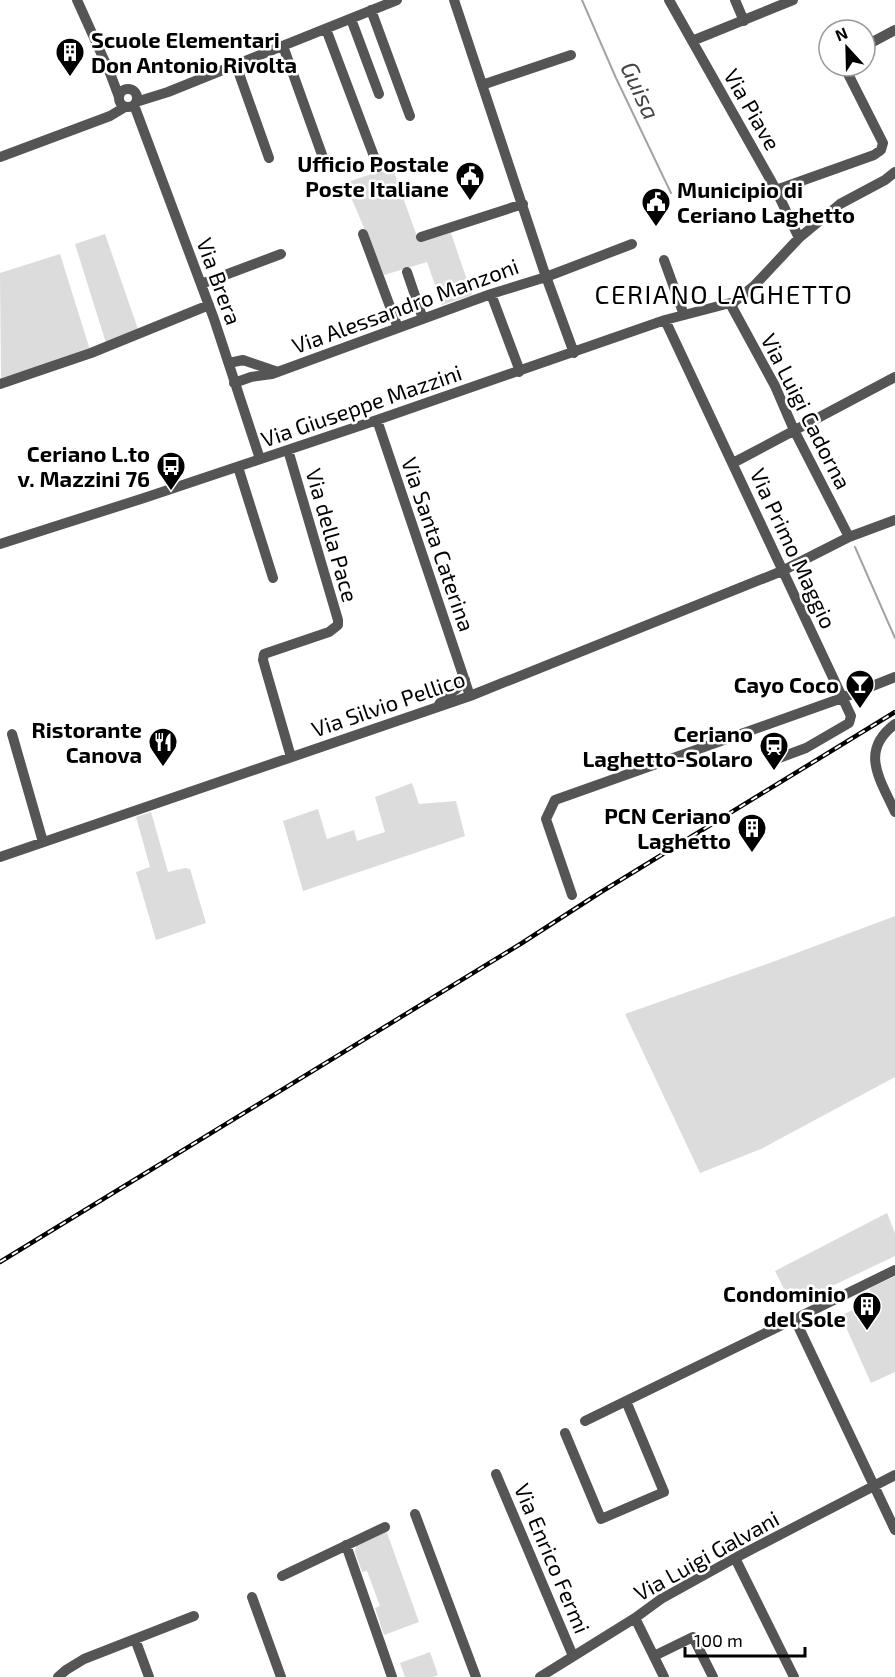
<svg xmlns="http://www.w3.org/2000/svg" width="895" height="1677" viewBox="0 0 895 1677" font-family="'Exo 2',sans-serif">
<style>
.green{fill:#dcdcdc}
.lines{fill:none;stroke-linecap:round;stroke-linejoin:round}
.stream{stroke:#a3a3a3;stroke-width:2}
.minor{stroke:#555;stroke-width:10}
.rail-casing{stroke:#000;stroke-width:4.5}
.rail{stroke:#fff;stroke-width:2;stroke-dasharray:7;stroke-linecap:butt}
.labels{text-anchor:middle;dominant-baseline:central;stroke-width:5;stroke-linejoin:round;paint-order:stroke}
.poi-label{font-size:22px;font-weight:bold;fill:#000;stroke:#fff;text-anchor:end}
.street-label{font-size:22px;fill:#000;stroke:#fff}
.water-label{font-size:24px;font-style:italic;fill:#444;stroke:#fff}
.quarter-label{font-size:26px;letter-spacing:1.5px;fill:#000;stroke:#fff}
</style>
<rect width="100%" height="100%" fill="#fff"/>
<path class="green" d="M392,167L419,242L451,233L472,295L442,305L427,262L384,275L345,183Z
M105,234L138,329L106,343L75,244Z
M60,254L90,350L1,378L0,273Z
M412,783L419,804L456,801L465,836L303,891L283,821L318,809L327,839L354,830L357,841L385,832L375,797Z
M151,812L168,872L185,868L190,869L206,923L156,940L136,872L150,867L136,817Z
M895,916V1077L761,1149L700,1173L625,1014L778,960Z
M887,1213L895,1233V1256L792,1305L775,1271Z
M895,1276V1372L871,1383L841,1316L871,1300L869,1295L870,1288Z
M386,1530L419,1622L384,1635L375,1608L380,1606L367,1571L362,1572L355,1552L357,1543Z
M430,1652L438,1675L433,1677H405L400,1663Z"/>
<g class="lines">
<path class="stream" d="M582,0L616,78L671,193
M855,547L895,638"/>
<path class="minor" d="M77,0L110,73L119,97
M454,0L544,271L574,353
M669,0L774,186L799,238
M735,0L744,21
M371,10L410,116
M351,19L379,94
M326,29L378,167
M692,41L793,0
M283,46L325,163
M865,46L895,30
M236,65L269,158
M482,85L571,55
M119 98a9 9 0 1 1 18 0a9 9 0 1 1-18 0Z
M136,102L168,92L397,0
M134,105L214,319L260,459
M0,157L110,116L125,107
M776,190L874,155L881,150L883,143L844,66
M363,234L398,328
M421,237L523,204
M664,260L684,315
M407,272L423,319
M201,284L281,254
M491,294L518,366L519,372
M734,302L732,307L775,386L794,430L849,537
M665,320L851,716L849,723L806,748L779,758
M229,363L243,360L275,371
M234,383L251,377L272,374L491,294L546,277L632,244
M0,384L91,353L209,305
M377,420L470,696
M288,450L338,620V625L329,632L264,654L263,660L265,667L291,757
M733,463L895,377
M238,467L273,578
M0,544L144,498L377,420L665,320L734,302L754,286L799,238L840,204L885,180L895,172
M438,706C444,694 457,692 465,680
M895,724C859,751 880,779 895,812
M12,734L43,842
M0,857L470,696L782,571L849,537L895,520
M572,895L546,819L555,800L842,698L895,677
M794,1322L799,1328L895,1530
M585,1421L788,1322H794L801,1316L895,1270
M565,1433L601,1519L664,1492L626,1401
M496,1474L573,1656
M415,1514L476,1677
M346,1545L392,1677
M735,1558L794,1677
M282,1576L385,1527
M252,1597L281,1677
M635,1618L664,1677
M135,1639L149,1677
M654,1656L693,1637L713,1677
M58,1677L66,1670L84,1659L194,1616
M540,1677L635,1618L661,1599L735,1558L895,1475"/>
<g class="rail-casing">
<path id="rail" d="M0,1262L522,943L601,892L895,712"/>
</g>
<use href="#rail" class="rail"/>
</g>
<defs>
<g id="building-pin" transform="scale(1.5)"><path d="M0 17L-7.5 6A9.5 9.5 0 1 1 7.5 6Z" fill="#000" stroke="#fff"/><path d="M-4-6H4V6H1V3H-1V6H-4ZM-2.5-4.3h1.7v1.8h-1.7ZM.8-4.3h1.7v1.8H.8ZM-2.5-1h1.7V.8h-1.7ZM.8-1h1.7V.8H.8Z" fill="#fff"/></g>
<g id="civic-pin" transform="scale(1.5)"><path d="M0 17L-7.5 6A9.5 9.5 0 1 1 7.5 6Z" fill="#000" stroke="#fff"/><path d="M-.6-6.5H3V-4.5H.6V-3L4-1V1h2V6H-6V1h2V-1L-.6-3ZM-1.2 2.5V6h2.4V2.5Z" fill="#fff"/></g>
<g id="bus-pin" transform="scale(1.5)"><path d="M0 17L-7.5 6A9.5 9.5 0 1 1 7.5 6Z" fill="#000" stroke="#fff"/><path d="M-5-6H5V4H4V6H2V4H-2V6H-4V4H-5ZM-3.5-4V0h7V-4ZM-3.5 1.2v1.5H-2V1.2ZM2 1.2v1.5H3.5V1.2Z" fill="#fff"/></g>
<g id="bar-pin" transform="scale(1.5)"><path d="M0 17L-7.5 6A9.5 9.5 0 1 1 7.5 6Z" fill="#000" stroke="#fff"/><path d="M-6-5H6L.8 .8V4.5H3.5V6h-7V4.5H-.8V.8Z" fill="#fff"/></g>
<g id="restaurant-pin" transform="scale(1.5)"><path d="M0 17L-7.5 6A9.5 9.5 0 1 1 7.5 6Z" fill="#000" stroke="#fff"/><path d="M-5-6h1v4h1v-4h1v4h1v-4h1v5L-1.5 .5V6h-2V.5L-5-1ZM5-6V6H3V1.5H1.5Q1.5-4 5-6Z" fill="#fff"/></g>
<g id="station-pin" transform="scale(1.5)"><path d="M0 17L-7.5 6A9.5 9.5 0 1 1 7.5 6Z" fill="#000" stroke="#fff"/><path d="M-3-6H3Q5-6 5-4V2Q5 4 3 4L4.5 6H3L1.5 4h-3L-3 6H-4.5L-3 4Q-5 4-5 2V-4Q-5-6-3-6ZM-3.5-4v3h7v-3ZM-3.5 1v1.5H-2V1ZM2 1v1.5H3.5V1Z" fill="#fff"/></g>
</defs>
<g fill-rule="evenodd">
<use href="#building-pin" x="70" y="52"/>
<use href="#civic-pin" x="470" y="176"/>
<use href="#civic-pin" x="656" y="202"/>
<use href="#bus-pin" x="171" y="466"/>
<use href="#bar-pin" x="860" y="684"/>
<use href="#restaurant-pin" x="163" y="742"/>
<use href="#station-pin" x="774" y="746"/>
<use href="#building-pin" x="752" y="828"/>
<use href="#building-pin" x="867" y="1306"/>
</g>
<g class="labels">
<g class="poi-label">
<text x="91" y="39" text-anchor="start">Scuole Elementari<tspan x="91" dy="25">Don Antonio Rivolta</tspan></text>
<text x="449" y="163">Ufficio Postale<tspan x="449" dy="25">Poste Italiane</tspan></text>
<text x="677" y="189" text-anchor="start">Municipio di<tspan x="677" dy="25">Ceriano Laghetto</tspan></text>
<text x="150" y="453">Ceriano L.to<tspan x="150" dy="25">v. Mazzini 76</tspan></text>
<text x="839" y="684">Cayo Coco</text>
<text x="142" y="729">Ristorante<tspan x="142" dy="25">Canova</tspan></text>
<text x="753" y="733">Ceriano<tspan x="753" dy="25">Laghetto-Solaro</tspan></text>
<text x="731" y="815">PCN Ceriano<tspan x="731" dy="25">Laghetto</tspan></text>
<text x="846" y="1293">Condominio<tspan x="846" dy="25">del Sole</tspan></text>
</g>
<g class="street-label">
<text transform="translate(753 109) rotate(60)">Via Piave</text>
<text transform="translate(220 281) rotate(70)">Via Brera</text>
<text transform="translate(405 305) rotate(-20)">Via Alessandro Manzoni</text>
<text transform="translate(361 405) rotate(-19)">Via Giuseppe Mazzini</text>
<text transform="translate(807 411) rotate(63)">Via Luigi Cadorna</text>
<text transform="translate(333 535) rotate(74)">Via della Pace</text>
<text transform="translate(439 544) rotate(71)">Via Santa Caterina</text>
<text transform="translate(794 548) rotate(65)">Via Primo Maggio</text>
<text transform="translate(388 703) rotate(-19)">Via Silvio Pellico</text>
<text transform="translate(706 1555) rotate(-29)">Via Luigi Galvani</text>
<text transform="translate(553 1558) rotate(67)">Via Enrico Fermi</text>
</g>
<g class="water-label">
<text transform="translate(641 90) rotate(65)">Guisa</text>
</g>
<g class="quarter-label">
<text x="724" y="293">CERIANO LAGHETTO</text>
</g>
</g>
<g transform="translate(847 48) rotate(338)"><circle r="28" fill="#ffffff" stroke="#999999" stroke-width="1.5"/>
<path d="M0-4.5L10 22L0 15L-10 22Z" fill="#000000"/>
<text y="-9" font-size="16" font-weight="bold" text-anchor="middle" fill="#000000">N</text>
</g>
<path d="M685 1647v9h120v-9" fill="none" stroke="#000000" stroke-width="3"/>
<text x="694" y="1647" font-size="18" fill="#000000" stroke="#ffffff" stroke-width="4.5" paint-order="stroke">100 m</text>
</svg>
